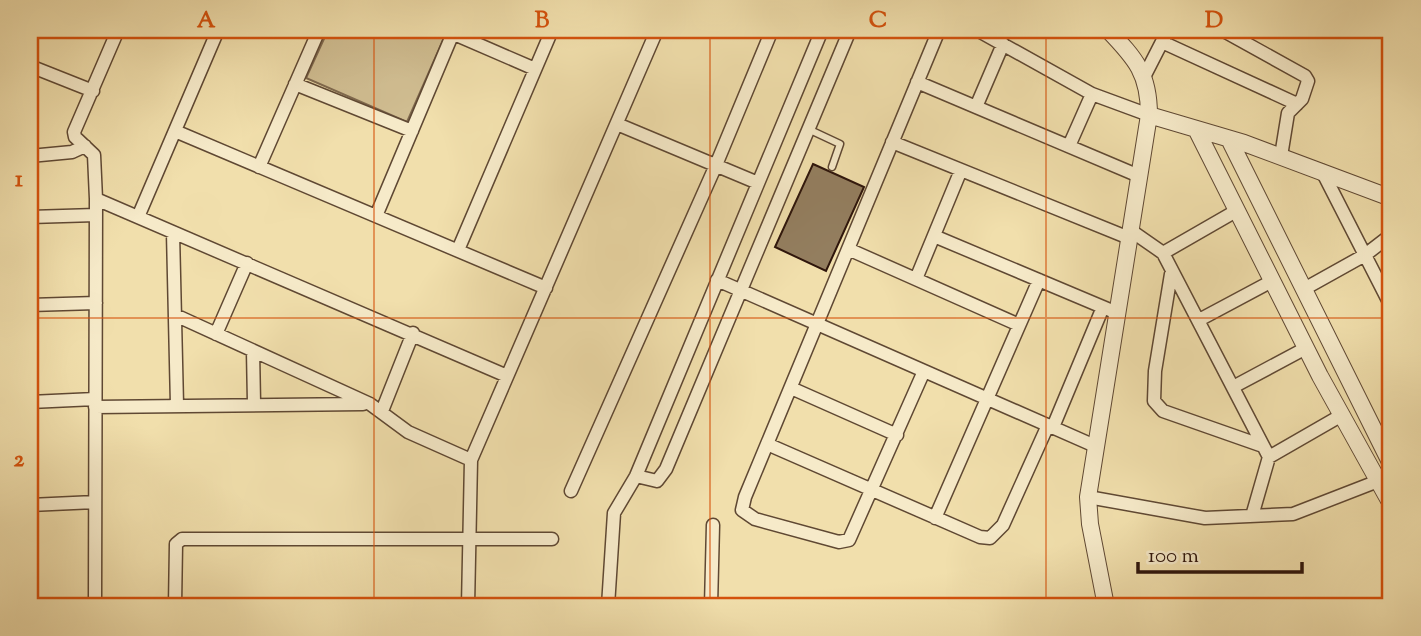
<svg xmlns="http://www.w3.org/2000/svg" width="1421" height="636" viewBox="0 0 1421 636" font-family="'Sorts Mill Goudy',serif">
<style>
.green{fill:#d0bd91;stroke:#7f694e;stroke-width:2}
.building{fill:#937e5f;stroke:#2e150b;stroke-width:2}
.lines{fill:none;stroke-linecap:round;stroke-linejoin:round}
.service-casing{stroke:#5f4833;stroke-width:9}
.minor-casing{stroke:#5f4833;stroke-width:15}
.tertiary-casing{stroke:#5f4833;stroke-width:18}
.service{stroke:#f6eac9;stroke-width:6}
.minor{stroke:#f6eac9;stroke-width:12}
.tertiary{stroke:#f6eac9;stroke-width:16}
.grid{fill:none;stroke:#d5520c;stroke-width:2;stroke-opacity:0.55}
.neatline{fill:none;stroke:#d5520c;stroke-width:2.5}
.grid-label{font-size:23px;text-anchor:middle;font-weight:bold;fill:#d5520c}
</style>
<rect width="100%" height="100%" fill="#f1dfac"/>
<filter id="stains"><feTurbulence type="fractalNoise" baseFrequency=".00286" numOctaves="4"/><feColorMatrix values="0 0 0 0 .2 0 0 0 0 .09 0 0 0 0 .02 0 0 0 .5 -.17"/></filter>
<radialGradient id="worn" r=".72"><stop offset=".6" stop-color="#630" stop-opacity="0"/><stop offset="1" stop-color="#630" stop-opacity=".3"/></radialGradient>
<path class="green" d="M328,30H425L444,38L407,122L306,78Z"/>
<path class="building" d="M813,164L864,187L826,271L775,247Z"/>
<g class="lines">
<g class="service-casing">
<path id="service" d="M808,129L840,144L832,167"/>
</g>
<g class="minor-casing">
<path id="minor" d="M445,30L535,69
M977,30L1092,94L1149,115
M1222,30L1305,76L1308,81L1302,99L1288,113L1281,156
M1162,42L1297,104
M30,66L93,91
M1145,75L1168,30
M917,82L1139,176
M295,84L412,131
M976,107L1003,44
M617,124L758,183
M175,131L546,288
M892,142L1129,238
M1069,146L1092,94
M30,156L72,152L85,146
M259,167L319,30
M1322,171L1391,306
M96,199L507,376
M376,216L453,33
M30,217L96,215
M138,217L218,30
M1130,230L1163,253L1269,457L1252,516
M173,233L177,405
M934,236L1117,313
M848,249L1019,325
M458,250L552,30
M1163,253L1236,211
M1171,274L1155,371L1154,401L1163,411L1260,445
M916,279L961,170
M717,280L1095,446
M1304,289L1365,255L1391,235
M30,305L96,303
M175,315L370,404L408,432L471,460
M1199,320L1272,281
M216,334L247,263
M253,351L254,403
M924,371L849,540L839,542L755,519L742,510L745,497L939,30
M1233,387L1306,348
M791,388L897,435
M30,402L95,399
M95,407L363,404
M382,411L413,333
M1053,427L1103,307
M767,444L980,537L990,538L1003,525L1048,425
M1269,457L1342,415
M636,476L657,481L666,469L850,30
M571,491L716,165L772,30
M1088,497L1205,518L1293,514L1391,476
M30,505L95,502
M935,518L1039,280
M95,606L96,199L94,155L75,137L74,132L118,30
M175,606L176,544L182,539H552
M468,606L471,460L657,30
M608,606L614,513L636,476L822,30
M711,606L713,525"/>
</g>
<g class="tertiary-casing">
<path id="tertiary" d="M1149,115L1244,143L1391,198
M1196,129L1320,376L1391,504
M1229,139L1391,464
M1106,606L1090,524L1088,497L1149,115C1149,74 1136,59 1108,30"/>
</g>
<use href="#service" class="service"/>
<use href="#minor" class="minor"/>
<use href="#tertiary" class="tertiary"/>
</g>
<path class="grid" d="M374,30V606M710,30V606M1046,30V606M30,318H1391"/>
<rect width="1421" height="636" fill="none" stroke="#f1dfac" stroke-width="77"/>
<path d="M1138 562v10h164v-10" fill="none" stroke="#2e150b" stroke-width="3.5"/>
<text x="1148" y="562" font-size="21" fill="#2e150b" stroke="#f6eac9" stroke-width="5" paint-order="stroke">100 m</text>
<rect x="38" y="38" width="1344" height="560" class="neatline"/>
<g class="grid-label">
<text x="206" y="27">A</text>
<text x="542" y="27">B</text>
<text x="878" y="27">C</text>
<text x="1214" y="27">D</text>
<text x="19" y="186">1</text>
<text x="19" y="466">2</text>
</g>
<rect width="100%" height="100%" filter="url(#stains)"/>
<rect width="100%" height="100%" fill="url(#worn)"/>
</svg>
